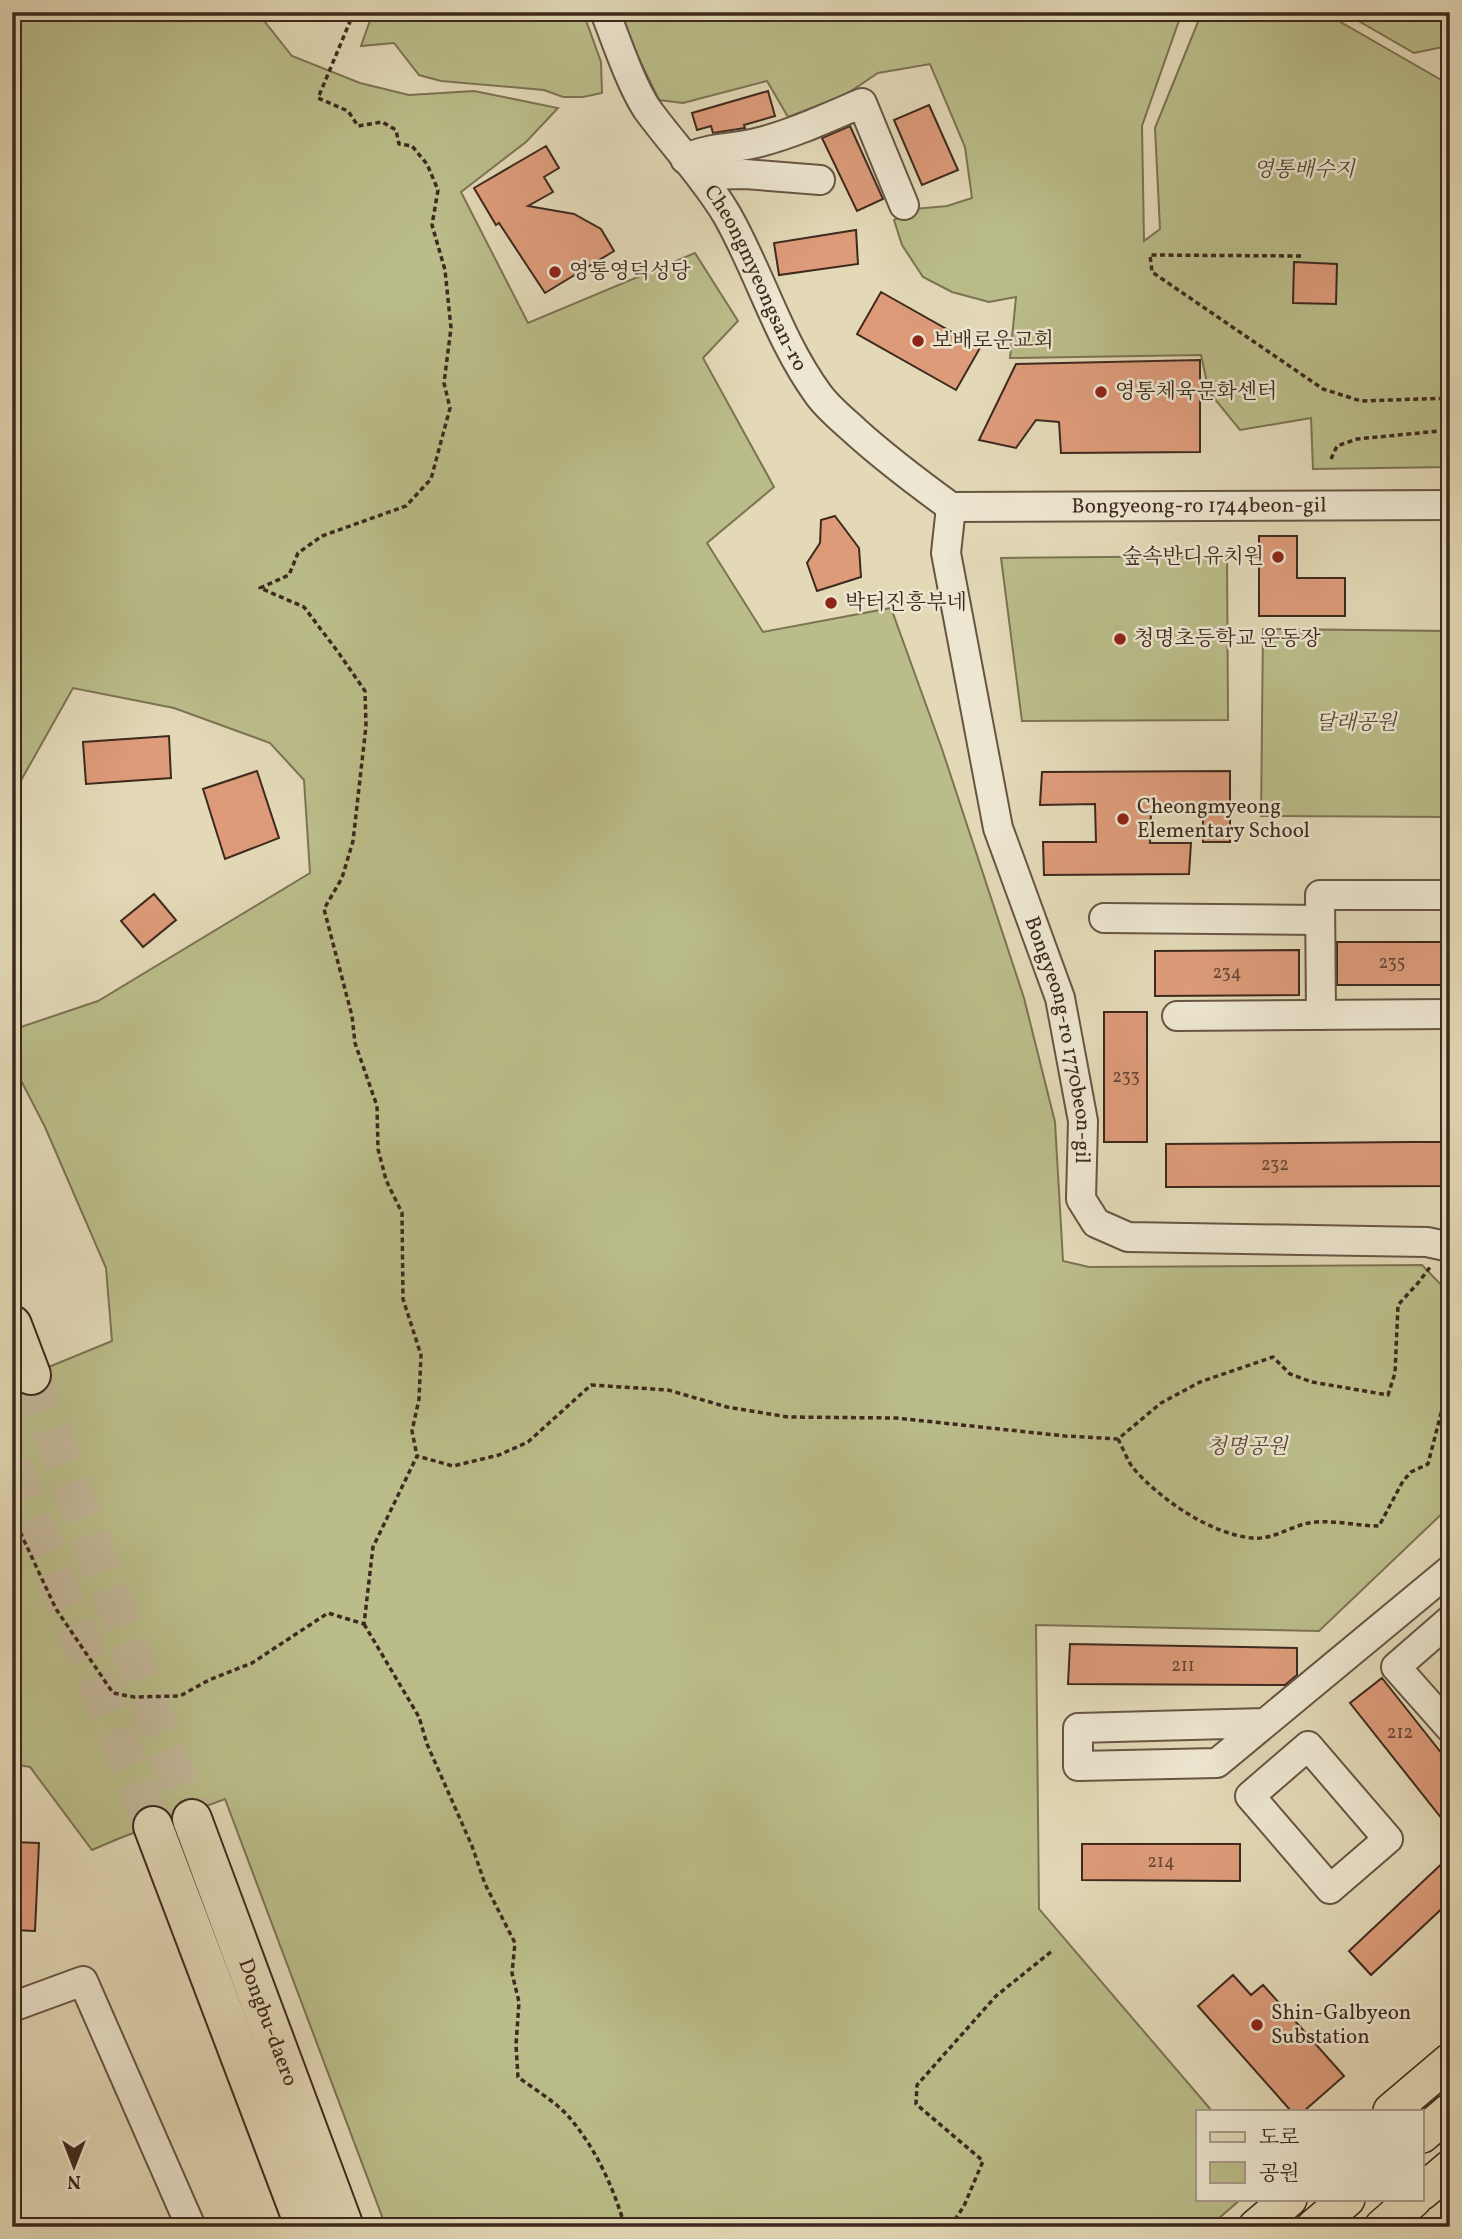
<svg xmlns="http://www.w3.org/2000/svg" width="1462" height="2239" viewBox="0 0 1462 2239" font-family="Vollkorn,'Noto Serif KR',serif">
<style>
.green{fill:#babd8a;stroke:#7c7354;stroke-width:2}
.building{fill:#dd9b7a;stroke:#3e291e;stroke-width:2}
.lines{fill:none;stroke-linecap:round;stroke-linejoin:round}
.highway-tunnel{stroke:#c2b698;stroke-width:38;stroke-dasharray:38 19;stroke-linecap:butt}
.minor-casing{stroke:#675544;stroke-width:32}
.major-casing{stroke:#3e291e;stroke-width:38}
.highway-casing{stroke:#3e291e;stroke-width:42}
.path{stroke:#3e291e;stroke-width:3.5;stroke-dasharray:5 3.5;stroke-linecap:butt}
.minor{stroke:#ede6d0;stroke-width:28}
.major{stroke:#e3d9b7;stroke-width:35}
.highway{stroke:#e3d9b7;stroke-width:38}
.poi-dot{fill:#8f2418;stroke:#ede6d0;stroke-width:2.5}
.labels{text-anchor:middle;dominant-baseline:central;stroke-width:5;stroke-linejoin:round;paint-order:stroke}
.number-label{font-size:18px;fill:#664635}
.park-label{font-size:21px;font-style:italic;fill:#574734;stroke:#ede6d0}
.poi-label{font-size:21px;fill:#3e291e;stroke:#ede6d0;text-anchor:start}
.street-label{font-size:21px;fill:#3e291e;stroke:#ede6d0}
</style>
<rect width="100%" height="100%" fill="#e3d9b7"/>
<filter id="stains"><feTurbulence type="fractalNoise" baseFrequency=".00286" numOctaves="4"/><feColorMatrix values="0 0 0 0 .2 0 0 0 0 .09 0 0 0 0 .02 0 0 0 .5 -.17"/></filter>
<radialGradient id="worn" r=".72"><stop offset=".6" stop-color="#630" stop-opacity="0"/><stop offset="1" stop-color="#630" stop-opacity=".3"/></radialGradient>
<path class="green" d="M12,12H257L292,56L360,83L409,95L474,91L558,108L526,142L461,192L528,323L695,253L738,321L703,358L774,487L707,543L763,632L891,608L942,749L1024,998L1055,1122L1063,1261L1089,1267L1422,1265L1450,1294V1506L1319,1631L1036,1625L1039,1909L1212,2111H1198V2199H1241L1209,2227H386L225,1799L120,1838L92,1850L30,1767L12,1764V1382L112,1341L106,1268L45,1127L12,1063V1030L98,1001L310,873L304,780L270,743L174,708L73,688L19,784H12Z
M373,12H583L601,62L602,93L583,97H563L544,90L441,81L419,75L394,43L361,46Z
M616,12H1182L1142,126L1144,241L1160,229L1155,128L1202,12H1323L1450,85V467L1313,469L1311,418L1240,430L1209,392L1201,355L1010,358L1016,297L989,302L952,292L923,277L902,245L894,220L914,209L947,206L972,198L965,147L930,64L878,73L845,95L788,117L767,81L683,103L659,100Z
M1343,12H1443V47L1414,53Z
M1227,556L1228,720L1022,721L1001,558Z
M1263,629L1450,631V817L1261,816Z"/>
<path class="building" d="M768,91L775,116L744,125L745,128L713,133L711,126L697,130L692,113Z
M929,105L958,170L922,185L894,120Z
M850,126L883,199L857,211L822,138Z
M546,146L559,168L544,177L553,192L528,206L574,214L601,229L614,251L545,293L499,223L496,225L474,188Z
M856,230L858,264L779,275L774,243Z
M1294,262L1337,264L1336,304L1293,303Z
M881,292L980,348L956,390L857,334Z
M1200,360V452L1061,453L1059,422L1036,420L1016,448L979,440L1016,364Z
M835,516L859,548L861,577L817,591L807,563L820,543L821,520Z
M1259,536H1297V578H1345V616H1259Z
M169,736L171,778L86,784L83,742Z
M257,771L279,838L225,859L203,789Z
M1230,771V842H1203V811H1151L1150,843H1191L1189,874L1044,875L1043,842H1096L1095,804L1040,805L1042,772Z
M154,894L176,920L143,947L121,921Z
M1337,942H1450V985H1337Z
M1299,950V995L1155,996V951Z
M1104,1012H1147V1142H1104Z
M1409,1142H1450V1186L1166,1187V1144Z
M1070,1644L1297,1648V1675L1285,1685L1068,1684Z
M1382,1678L1450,1764V1829L1350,1703Z
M12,1842L39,1843L35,1931L12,1930Z
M1082,1844H1240V1881L1082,1880Z
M1450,1856V1901L1371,1975L1349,1951Z
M1233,1975L1251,1995L1263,1985L1344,2076L1304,2111H1291L1198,2006Z"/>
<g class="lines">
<path class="highway-tunnel" d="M31,1375L192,1819
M12,1465L153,1826"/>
<g class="minor-casing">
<g id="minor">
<path id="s1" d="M605,12C616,40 631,85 647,109C673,145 704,176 727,215C760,273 778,339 818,394C828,408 842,419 855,431C886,459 918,483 951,507"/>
<path d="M685,159C708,147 735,149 760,142C795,133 829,117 862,103L904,205"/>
<path d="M701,175L745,174L820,180"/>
<path id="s2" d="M951,507L946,553L998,828L1060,998L1083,1121L1081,1199L1096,1223L1128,1237L1427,1242L1450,1247"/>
<path id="s3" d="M951,507L1450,505"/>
<path d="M1104,918L1320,920"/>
<path d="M1321,1015L1320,895H1450"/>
<path d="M1177,1016L1450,1014"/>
<path d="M1450,1620L1396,1667L1450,1728"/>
<path d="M1265,1723L1078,1728V1766L1217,1763L1450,1570"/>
<path d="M1308,1746L1388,1839L1330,1889L1250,1796Z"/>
<path d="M12,2007L83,1981L191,2227"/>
</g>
</g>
<g class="major-casing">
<path id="major" d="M1391,2111L1450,2061
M1422,2135L1450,2111
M1422,2192L1450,2168
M1256,2227L1289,2199
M1314,2227L1347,2199
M1382,2227L1414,2199"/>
</g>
<g class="highway-casing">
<g id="highway">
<path d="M12,1325L31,1375"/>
<path id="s4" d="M192,1819L344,2227"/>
<path d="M153,1826L305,2227"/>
</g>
</g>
<path class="path" d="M354,12L318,98L348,111L358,126L382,122L396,130L399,144L412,146L427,164L438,190L432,225L445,270L451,328L444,383L450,408L431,479L406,506L322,536L298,553L289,575L260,588L304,607L338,652L365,691L366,726L353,841L342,878L324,909L352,1016L355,1043L377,1106L378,1149L386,1180L402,1213L403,1299L421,1355L419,1399L412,1431L417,1456
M1301,256L1150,255L1152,272L1323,389L1361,401L1450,398
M1331,459L1337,446L1357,439L1450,430
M1118,1439C1123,1448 1127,1460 1133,1468C1160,1499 1210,1534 1252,1538C1270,1540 1287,1529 1304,1524C1327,1518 1355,1526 1379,1526L1403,1481L1411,1472L1428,1464L1450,1378
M12,1508L21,1534L56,1609L113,1693L134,1697L180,1696L209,1680L252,1663L328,1613L364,1624L373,1547L417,1456L453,1466L499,1455L528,1442L591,1385L668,1390L727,1407L788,1417L896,1418L1065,1436L1118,1439L1161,1403L1200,1382L1273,1357L1290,1374L1312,1382L1388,1395L1395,1373L1398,1305L1418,1283L1431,1266
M364,1624L419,1717L427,1744L472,1846L485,1884L515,1943L512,1973L519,2002L516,2045L518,2077C534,2089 556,2102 569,2117C596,2149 613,2186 625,2227
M950,2227L964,2206L983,2161L916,2104L917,2085L996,1996L1052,1951"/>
<use href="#minor" class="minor"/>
<use href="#major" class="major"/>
<use href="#highway" class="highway"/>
</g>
<g class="poi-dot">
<circle cx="555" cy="272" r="7"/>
<circle cx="918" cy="341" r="7"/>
<circle cx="1101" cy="392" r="7"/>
<circle cx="1278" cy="557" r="7"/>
<circle cx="831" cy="603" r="7"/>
<circle cx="1120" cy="639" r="7"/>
<circle cx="1123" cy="819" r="7"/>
<circle cx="1257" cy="2025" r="7"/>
</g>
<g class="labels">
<g class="number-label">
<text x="1392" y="963">235</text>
<text x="1227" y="973">234</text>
<text x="1126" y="1077">233</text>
<text x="1275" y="1165">232</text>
<text x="1183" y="1666">211</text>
<text x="1400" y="1733">212</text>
<text x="1161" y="1862">214</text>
</g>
<g class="park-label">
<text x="1304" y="170">영통배수지</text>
<text x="1356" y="723">달래공원</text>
<text x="1247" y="1447">청명공원</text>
</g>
<g class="poi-label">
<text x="569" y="272">영통영덕성당</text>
<text x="932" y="341">보배로운교회</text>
<text x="1115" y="392">영통체육문화센터</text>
<text x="1264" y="557" text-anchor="end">숲속반디유치원</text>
<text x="845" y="603">박터진흥부네</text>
<text x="1134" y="639">청명초등학교 운동장</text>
<text x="1137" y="807">Cheongmyeong<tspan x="1137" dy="24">Elementary School</tspan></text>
<text x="1271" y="2013">Shin-Galbyeon<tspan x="1271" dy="24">Substation</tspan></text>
</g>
<g class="street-label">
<text stroke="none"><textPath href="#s1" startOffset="308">Cheongmyeongsan-ro</textPath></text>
<text stroke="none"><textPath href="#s3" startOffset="248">Bongyeong-ro 1744beon-gil</textPath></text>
<text stroke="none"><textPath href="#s2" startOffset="548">Bongyeong-ro 1770beon-gil</textPath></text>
<text stroke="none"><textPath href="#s4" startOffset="217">Dongbu-daero</textPath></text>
</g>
</g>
<rect width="1462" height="2239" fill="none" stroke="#e3d9b7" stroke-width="42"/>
<rect x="14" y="14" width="1434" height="2211" fill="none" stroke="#3e291e" stroke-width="3.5"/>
<rect x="21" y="21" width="1420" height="2197" fill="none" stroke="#3e291e" stroke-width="2"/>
<rect x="1196" y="2110" width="228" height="91" fill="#ede6d0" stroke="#a79a89" stroke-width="2"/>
<rect x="1210" y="2132" width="35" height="10" fill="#e3d9b7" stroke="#a79a89" stroke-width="2"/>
<text x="1259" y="2144" font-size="21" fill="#3e291e">도로</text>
<rect x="1210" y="2162" width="35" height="21" fill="#babd8a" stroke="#a79a89" stroke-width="2"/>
<text x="1259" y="2180" font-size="21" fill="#3e291e">공원</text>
<g transform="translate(74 2166) rotate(180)" stroke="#ede6d0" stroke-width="5" paint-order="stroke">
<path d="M0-5L12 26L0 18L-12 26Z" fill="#3e291e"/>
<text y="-10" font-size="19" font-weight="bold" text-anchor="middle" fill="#3e291e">N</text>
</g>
<rect width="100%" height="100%" filter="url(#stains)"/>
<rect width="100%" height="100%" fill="url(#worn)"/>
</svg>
